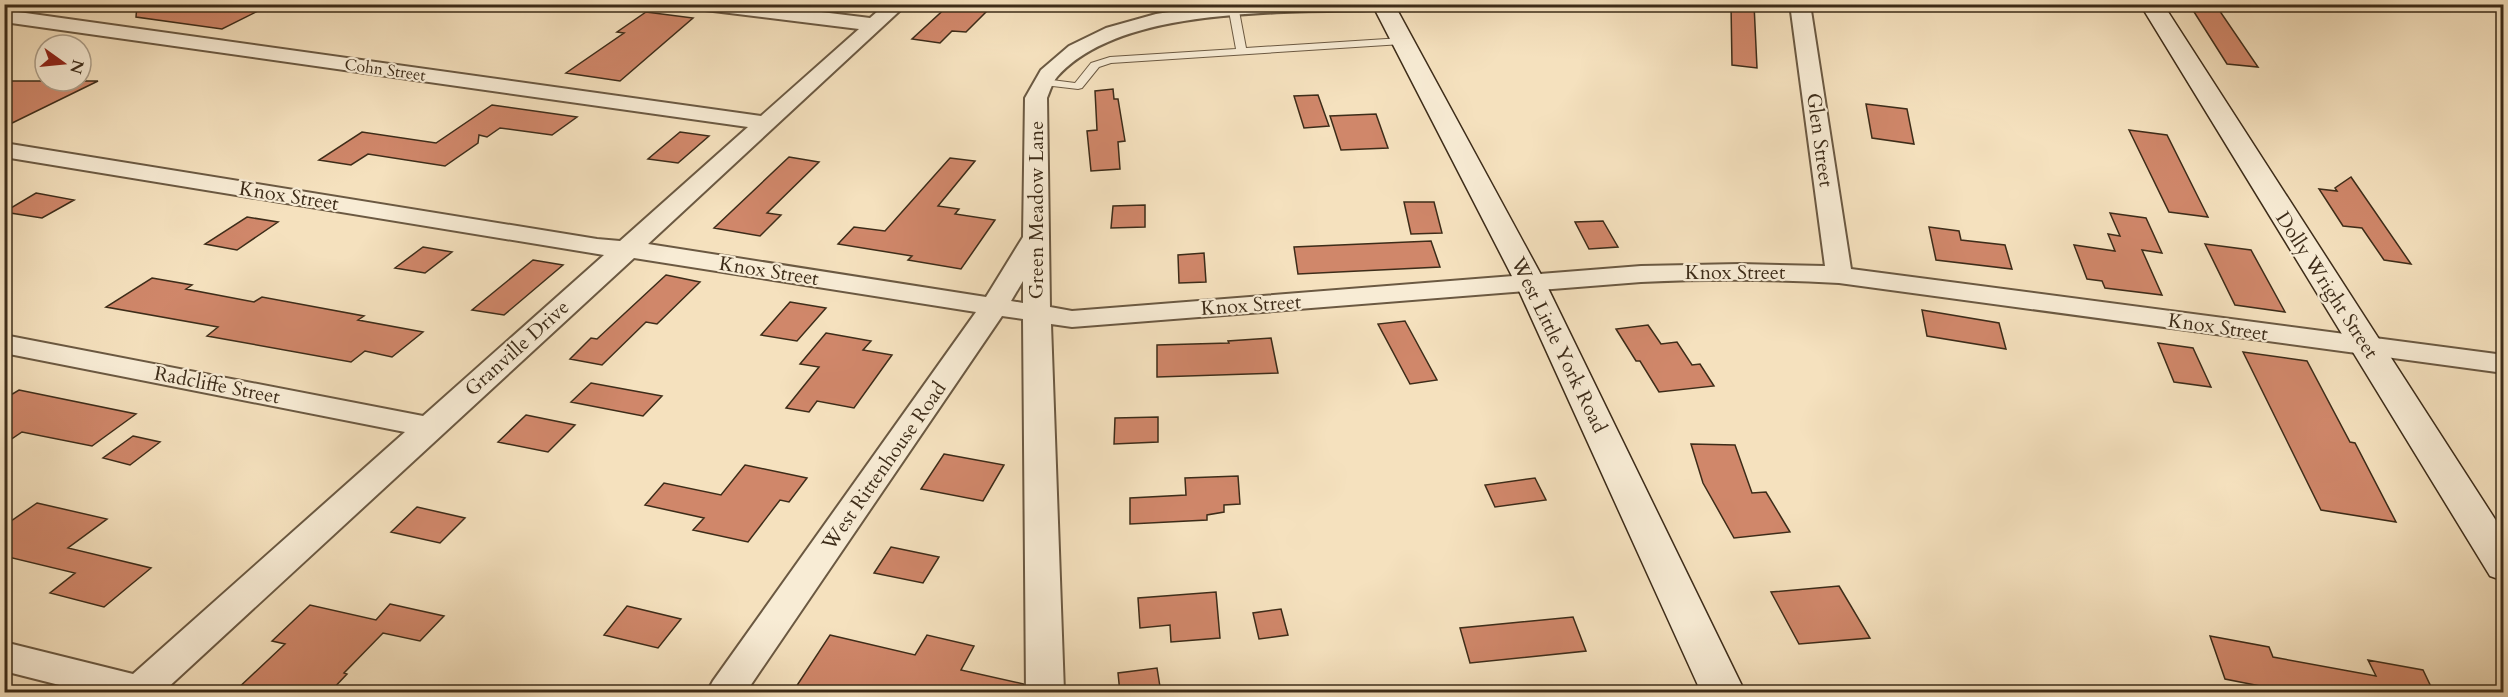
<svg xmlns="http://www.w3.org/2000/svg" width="2508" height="697" viewBox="0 0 2508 697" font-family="Cardo,serif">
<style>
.building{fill:#d0876a;stroke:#3d2c19;stroke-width:1.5}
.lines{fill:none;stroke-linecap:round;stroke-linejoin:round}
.lane-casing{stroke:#6b5942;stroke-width:2}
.street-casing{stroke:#6b5942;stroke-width:4}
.secondary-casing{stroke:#3d2c19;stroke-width:3}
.lane{fill:#f8ecd5;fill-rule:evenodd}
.street{fill:#f8ecd5;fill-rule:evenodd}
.secondary{fill:#f8ecd5;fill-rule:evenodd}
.labels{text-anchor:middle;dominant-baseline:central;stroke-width:4.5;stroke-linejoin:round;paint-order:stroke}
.far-street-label{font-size:16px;fill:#3d2c19;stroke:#f8ecd5}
.street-label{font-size:20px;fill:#3d2c19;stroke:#f8ecd5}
</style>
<rect width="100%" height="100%" fill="#f5e1be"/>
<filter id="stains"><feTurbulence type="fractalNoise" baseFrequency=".00333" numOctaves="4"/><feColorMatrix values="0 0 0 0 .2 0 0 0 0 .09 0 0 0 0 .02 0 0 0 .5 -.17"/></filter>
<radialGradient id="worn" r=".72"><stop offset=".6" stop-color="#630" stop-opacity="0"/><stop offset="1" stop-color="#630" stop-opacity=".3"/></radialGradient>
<path class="building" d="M137,4H217L260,10L222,29L136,17Z
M950,4H994L966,32L952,31L940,43L912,39Z
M1731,4H1754L1757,68L1732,65Z
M2189,4H2215L2258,67L2227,64Z
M646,12L693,18L620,81L566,73L624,33L617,32Z
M4,81H98L4,127Z
M1113,89L1114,99H1118L1125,141L1118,142L1120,169L1091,171L1087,131L1097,130L1095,91Z
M1318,95L1329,126L1304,128L1294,96Z
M1866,104L1907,109L1914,144L1872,138Z
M492,105L577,117L552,135L500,128L487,137L479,135L478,143L445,166L368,154L351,165L319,160L362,132L436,143Z
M1376,114L1388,148L1341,150L1330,116Z
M2129,130L2167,135L2208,217L2169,212Z
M680,132L709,136L678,163L648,159Z
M789,157L819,162L767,213L781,215L760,236L714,228Z
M950,158L975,161L938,206L959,209L955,214L995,220L961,269L908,260L912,256L838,244L854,227L885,231Z
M2351,177L2411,264L2384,260L2362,228L2343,226L2319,189L2337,191L2335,188Z
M36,193L74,200L42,218L4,212Z
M1404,202H1434L1442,233L1411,234Z
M1145,205V227L1111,228L1113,206Z
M2110,213L2146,218L2162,253L2142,250L2162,295L2105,288L2102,281L2087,279L2074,245L2115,251L2108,234L2120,236Z
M247,217L278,222L237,250L205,244Z
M1603,221L1618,247L1589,249L1575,222Z
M1929,227L1959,231L1961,240L2005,245L2012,269L1936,260Z
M1431,241L1440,267L1298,274L1294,247Z
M2205,244L2251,250L2285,312L2235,305Z
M423,247L452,252L425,273L395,268Z
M1204,253L1206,282L1179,283L1178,255Z
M533,260L563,265L504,315L472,310Z
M666,275L700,282L657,324L646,322L602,365L570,359L591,338L597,339Z
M152,278L192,285L186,289L254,302L262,297L364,316L358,320L423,332L392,357L365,351L351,362L207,336L218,327L106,307Z
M790,302L826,308L797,341L761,335Z
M1922,310L1999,323L2006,349L1927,336Z
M1405,321L1437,380L1410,384L1378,324Z
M1648,325L1661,344L1677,342L1692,365L1700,364L1714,386L1659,392L1640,361H1636L1616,329Z
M826,333L871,341L863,350L892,355L854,408L817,401L809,412L786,408L819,367L800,364Z
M1271,338L1278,373L1157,377V345L1229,343L1228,341Z
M2158,343L2193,348L2211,387L2174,382Z
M2243,352L2307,361L2350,442L2355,443L2396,522L2321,510Z
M591,383L662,396L643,416L571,402Z
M19,390L136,414L92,446L22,432L4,444V399Z
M526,415L575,425L548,452L498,442Z
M1158,417V442L1114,444L1115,418Z
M133,436L160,442L130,465L103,458Z
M1691,444L1735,445L1752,493L1766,492L1790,532L1734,538L1703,483Z
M944,454L1004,465L983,501L921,489Z
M745,465L807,478L789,502L780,500L748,542L693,530L704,518L645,505L664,483L721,495Z
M1238,476L1240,504L1224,505V512L1207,515V520L1130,524V498L1186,495L1185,478Z
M1535,478L1546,500L1495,507L1485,485Z
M37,503L107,519L68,548L151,568L104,607L50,593L75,573L4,556V526Z
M417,507L465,518L440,543L391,532Z
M891,547L939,557L923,583L874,573Z
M1839,586L1870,638L1799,644L1771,592Z
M1216,592L1220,638L1171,642L1170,625L1140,628L1138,598Z
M390,604L444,616L420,641L383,633L344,673L347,674L329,693H233L285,644L272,641L310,605L376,620Z
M627,606L681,619L658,648L604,635Z
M1281,609L1288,635L1259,639L1253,613Z
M1573,617L1586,651L1470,663L1460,628Z
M830,635L915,655L927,635L974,646L961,670L1024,684L1023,693H792Z
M2210,636L2269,647L2273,657L2376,676L2368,660L2423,670L2434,693H2296L2225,679Z
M1157,668L1161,693H1120L1118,673Z"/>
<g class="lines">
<g class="lane-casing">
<path id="lane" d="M1234,8L1239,11L1246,48L1402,38L1407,41L1402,44L1111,63L1099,67L1082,88L1078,89L1044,85L1039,82L1044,79L1075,83L1091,63L1110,57L1236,49L1229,11Z"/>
</g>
<g class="street-casing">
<path id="street" d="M696,4H756L870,18L886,4H907L648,244L986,297L1023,237L1025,98L1041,70L1069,46L1106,28L1156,14L1202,7L1229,4H1386L1384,8L1377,10C1287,13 1121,5 1057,77C1052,83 1050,91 1047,98L1050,307L1072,311L1641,266L1740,264L1825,266L1790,4H1810L1851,269L2504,355V373L1839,283C1773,279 1707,279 1641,282L1072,327L1051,324L1064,692H1026L1023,319L1002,316L746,692H707L713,681L976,312L634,258L163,692H87L4,671V642L133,674L405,432L4,353V335L423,416L604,255L4,157V143L597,239L620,241L748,127L4,22V10L761,116L859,29L705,10L698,8ZM1023,281V303L1011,301Z"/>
</g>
<g class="secondary-casing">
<path id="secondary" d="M1372,4H1394L1545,282L1745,692H1701L1515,282Z
M2140,4H2163L2504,533V581L2490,576Z"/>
</g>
<use href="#lane" class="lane"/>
<use href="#street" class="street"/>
<use href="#secondary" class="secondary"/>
</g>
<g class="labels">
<g class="far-street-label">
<text transform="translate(385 70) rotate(8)">Cohn Street</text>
</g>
<g class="street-label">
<text transform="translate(1820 140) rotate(82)">Glen Street</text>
<text transform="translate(289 196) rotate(9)">Knox Street</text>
<text transform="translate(1036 210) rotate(-90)">Green Meadow Lane</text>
<text transform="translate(769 271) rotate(9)">Knox Street</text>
<text x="1735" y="272">Knox Street</text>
<text transform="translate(2327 285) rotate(57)">Dolly Wright Street</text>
<text transform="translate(1251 305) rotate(-4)">Knox Street</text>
<text transform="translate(2218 327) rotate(8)">Knox Street</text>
<text transform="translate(1559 345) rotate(64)">West Little York Road</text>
<text transform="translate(517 348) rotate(-42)">Granville Drive</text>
<text transform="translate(217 385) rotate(11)">Radcliffe Street</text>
<text transform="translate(884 466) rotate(-55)">West Rittenhouse Road</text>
</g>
</g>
<rect width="2508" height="697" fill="none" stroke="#f5e1be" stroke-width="24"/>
<rect x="6" y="6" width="2496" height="685" fill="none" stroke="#3d2c19" stroke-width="3"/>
<rect x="12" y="12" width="2484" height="673" fill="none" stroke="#3d2c19" stroke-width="1.5"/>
<g transform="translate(63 63) rotate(105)"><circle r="28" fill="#f8ecd5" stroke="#ad9f8a" stroke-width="1.5"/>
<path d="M0-4.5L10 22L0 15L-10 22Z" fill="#8f2418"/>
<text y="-9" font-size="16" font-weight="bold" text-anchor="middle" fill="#3d2c19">N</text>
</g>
<rect width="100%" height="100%" filter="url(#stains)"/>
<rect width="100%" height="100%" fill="url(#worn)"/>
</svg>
